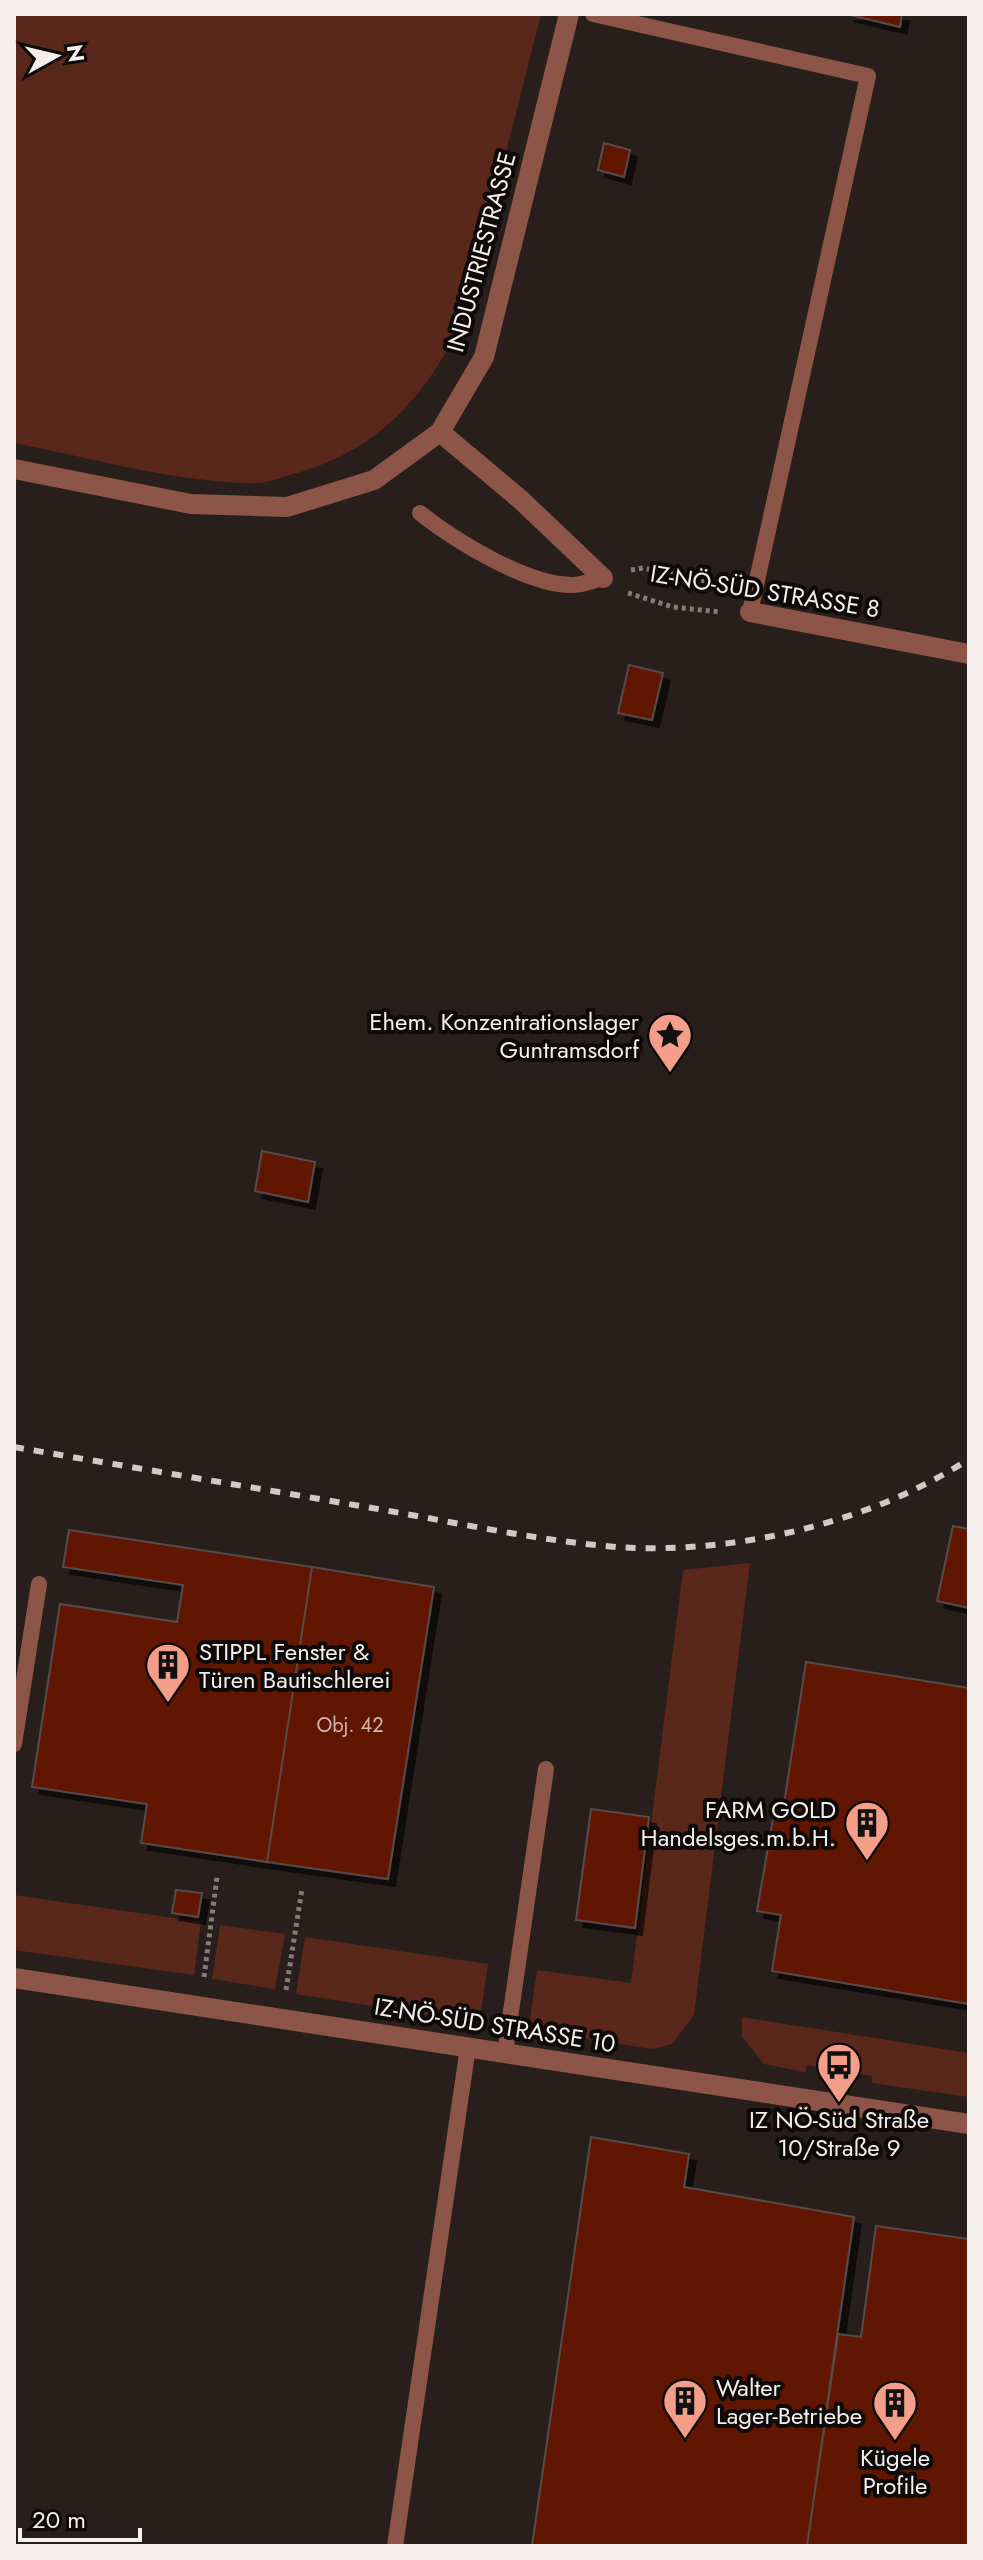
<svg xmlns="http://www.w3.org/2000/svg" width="983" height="2560" viewBox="0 0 983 2560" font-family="Jost,sans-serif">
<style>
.green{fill:#5a271b}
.building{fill:#611402;stroke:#564c4a;stroke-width:2;filter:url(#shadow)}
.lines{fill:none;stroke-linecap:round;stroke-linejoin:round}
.path{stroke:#847c7a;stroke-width:5;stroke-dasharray:4 4;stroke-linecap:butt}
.lane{stroke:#8c5547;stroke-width:16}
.street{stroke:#8c5547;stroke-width:20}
.rail{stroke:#d0c9c7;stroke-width:6;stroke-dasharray:10 10;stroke-linecap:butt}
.labels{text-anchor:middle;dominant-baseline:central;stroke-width:8;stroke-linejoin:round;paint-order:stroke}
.number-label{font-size:20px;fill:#cfb8b2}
.street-label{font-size:24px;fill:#f4eeec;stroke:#0e0a09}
.poi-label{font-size:24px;fill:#f4eeec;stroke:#0e0a09;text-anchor:end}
</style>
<defs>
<filter id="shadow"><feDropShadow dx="7" dy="7" stdDeviation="0" flood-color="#0009"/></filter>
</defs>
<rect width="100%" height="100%" fill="#281f1d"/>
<path class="green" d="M14,14H541L463,321C425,396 381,449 297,473C284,476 269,483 256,483C175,483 93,458 14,443Z
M750,1563L694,2015L672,2044L652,2049L538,2031L530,2019L537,1970L631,1983L683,1570Z
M14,1895L201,1922L194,1975L14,1950Z
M220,1925L285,1934L275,1989L212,1979Z
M305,1937L488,1964L481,2011L467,2021L296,1994Z
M742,2017L969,2053V2097L872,2083V2076L807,2065L805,2072L764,2064L742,2037Z"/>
<path class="building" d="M846,14H902L900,27Z
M604,143L630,150L624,177L598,170Z
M629,665L663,673L652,720L618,713Z
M262,1151L315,1162L308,1202L255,1191Z
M953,1526L969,1529V1608L937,1601Z
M69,1530L312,1567L267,1862L141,1843L147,1804L32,1787L60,1604L177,1622L183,1585L63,1567Z
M312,1567L434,1587L388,1879L267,1862Z
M806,1662L969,1688V2004L772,1971L781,1915L757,1911L774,1813L783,1810Z
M591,1809L649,1817L635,1928L576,1920Z
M176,1890L202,1893L198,1917L172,1913Z
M591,2137L689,2154L684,2187L854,2217L807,2546H532Z
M876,2226L969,2239V2546H807L838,2334L861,2337Z"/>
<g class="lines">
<path class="path" d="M631,570L643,568L719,584L725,590
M628,593L673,607L720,612
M204,1977L217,1877
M286,1990L302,1889"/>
<path class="lane" d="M593,14L868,76L750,612
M420,513C454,540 528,586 573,585C582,585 594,580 603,578
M14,1744L39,1584
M505,2053L546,1769
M395,2546L468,2047"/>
<path class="street" d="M440,432L521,500L603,578
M14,469L191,504L287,507L374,480L440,432L484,357L569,14
M750,612L969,654
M14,1978L969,2124"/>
<path class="rail" d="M14,1447C129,1467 245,1486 360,1506C445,1520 531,1540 617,1547C733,1555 871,1523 969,1459"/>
</g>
<defs>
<g id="sight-pin" transform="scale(2.3)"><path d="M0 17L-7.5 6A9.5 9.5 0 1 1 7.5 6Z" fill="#f49e89" stroke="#0e0a09"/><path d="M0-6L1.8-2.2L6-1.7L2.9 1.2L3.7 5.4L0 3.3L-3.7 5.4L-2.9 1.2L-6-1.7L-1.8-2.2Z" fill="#111"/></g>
<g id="building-pin" transform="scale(2.3)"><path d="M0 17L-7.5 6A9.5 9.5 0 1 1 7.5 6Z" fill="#f49e89" stroke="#0e0a09"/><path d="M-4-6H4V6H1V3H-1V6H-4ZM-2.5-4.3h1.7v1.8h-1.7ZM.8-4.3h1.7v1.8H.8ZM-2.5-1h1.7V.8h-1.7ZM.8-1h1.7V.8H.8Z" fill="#111"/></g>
<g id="bus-pin" transform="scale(2.3)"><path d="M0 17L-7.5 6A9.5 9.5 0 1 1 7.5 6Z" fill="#f49e89" stroke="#0e0a09"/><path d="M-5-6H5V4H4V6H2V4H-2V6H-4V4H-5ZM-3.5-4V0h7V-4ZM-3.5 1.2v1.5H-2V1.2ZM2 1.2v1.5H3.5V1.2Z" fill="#111"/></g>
</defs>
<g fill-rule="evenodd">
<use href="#sight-pin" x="670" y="1035"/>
<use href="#building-pin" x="168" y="1665"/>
<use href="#building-pin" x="867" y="1823"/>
<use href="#bus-pin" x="839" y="2065"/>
<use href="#building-pin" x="685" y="2401"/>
<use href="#building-pin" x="895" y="2403"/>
</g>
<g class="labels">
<g class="number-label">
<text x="350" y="1725">Obj. 42</text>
</g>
<g class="street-label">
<text transform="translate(481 252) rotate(-75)">INDUSTRIESTRASSE</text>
<text transform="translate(765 591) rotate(9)">IZ-NÖ-SÜD STRASSE 8</text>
<text transform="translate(495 2025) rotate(9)">IZ-NÖ-SÜD STRASSE 10</text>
</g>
<g class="poi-label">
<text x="639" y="1021">Ehem. Konzentrationslager<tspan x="639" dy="28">Guntramsdorf</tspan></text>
<text x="199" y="1651" text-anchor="start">STIPPL Fenster &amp;<tspan x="199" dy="28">Türen Bautischlerei</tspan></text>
<text x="836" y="1809">FARM GOLD<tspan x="836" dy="28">Handelsges.m.b.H.</tspan></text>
<text x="839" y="2119" text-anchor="middle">IZ NÖ-Süd Straße<tspan x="839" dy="28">10/Straße 9</tspan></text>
<text x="716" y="2387" text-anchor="start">Walter<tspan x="716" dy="28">Lager-Betriebe</tspan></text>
<text x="895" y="2457" text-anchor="middle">Kügele<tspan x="895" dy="28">Profile</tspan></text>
</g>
</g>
<rect width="983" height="2560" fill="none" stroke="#f4eeec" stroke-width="32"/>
<g transform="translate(56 56) rotate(82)" stroke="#0e0a09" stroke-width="6" paint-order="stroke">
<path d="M0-6L14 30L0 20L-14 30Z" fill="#f4eeec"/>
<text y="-12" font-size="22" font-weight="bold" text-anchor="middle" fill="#f4eeec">N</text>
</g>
<path d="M20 2528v12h120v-12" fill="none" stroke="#f4eeec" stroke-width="4"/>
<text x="32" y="2528" font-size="24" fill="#f4eeec" stroke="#0e0a09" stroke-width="6" paint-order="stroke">20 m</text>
</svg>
